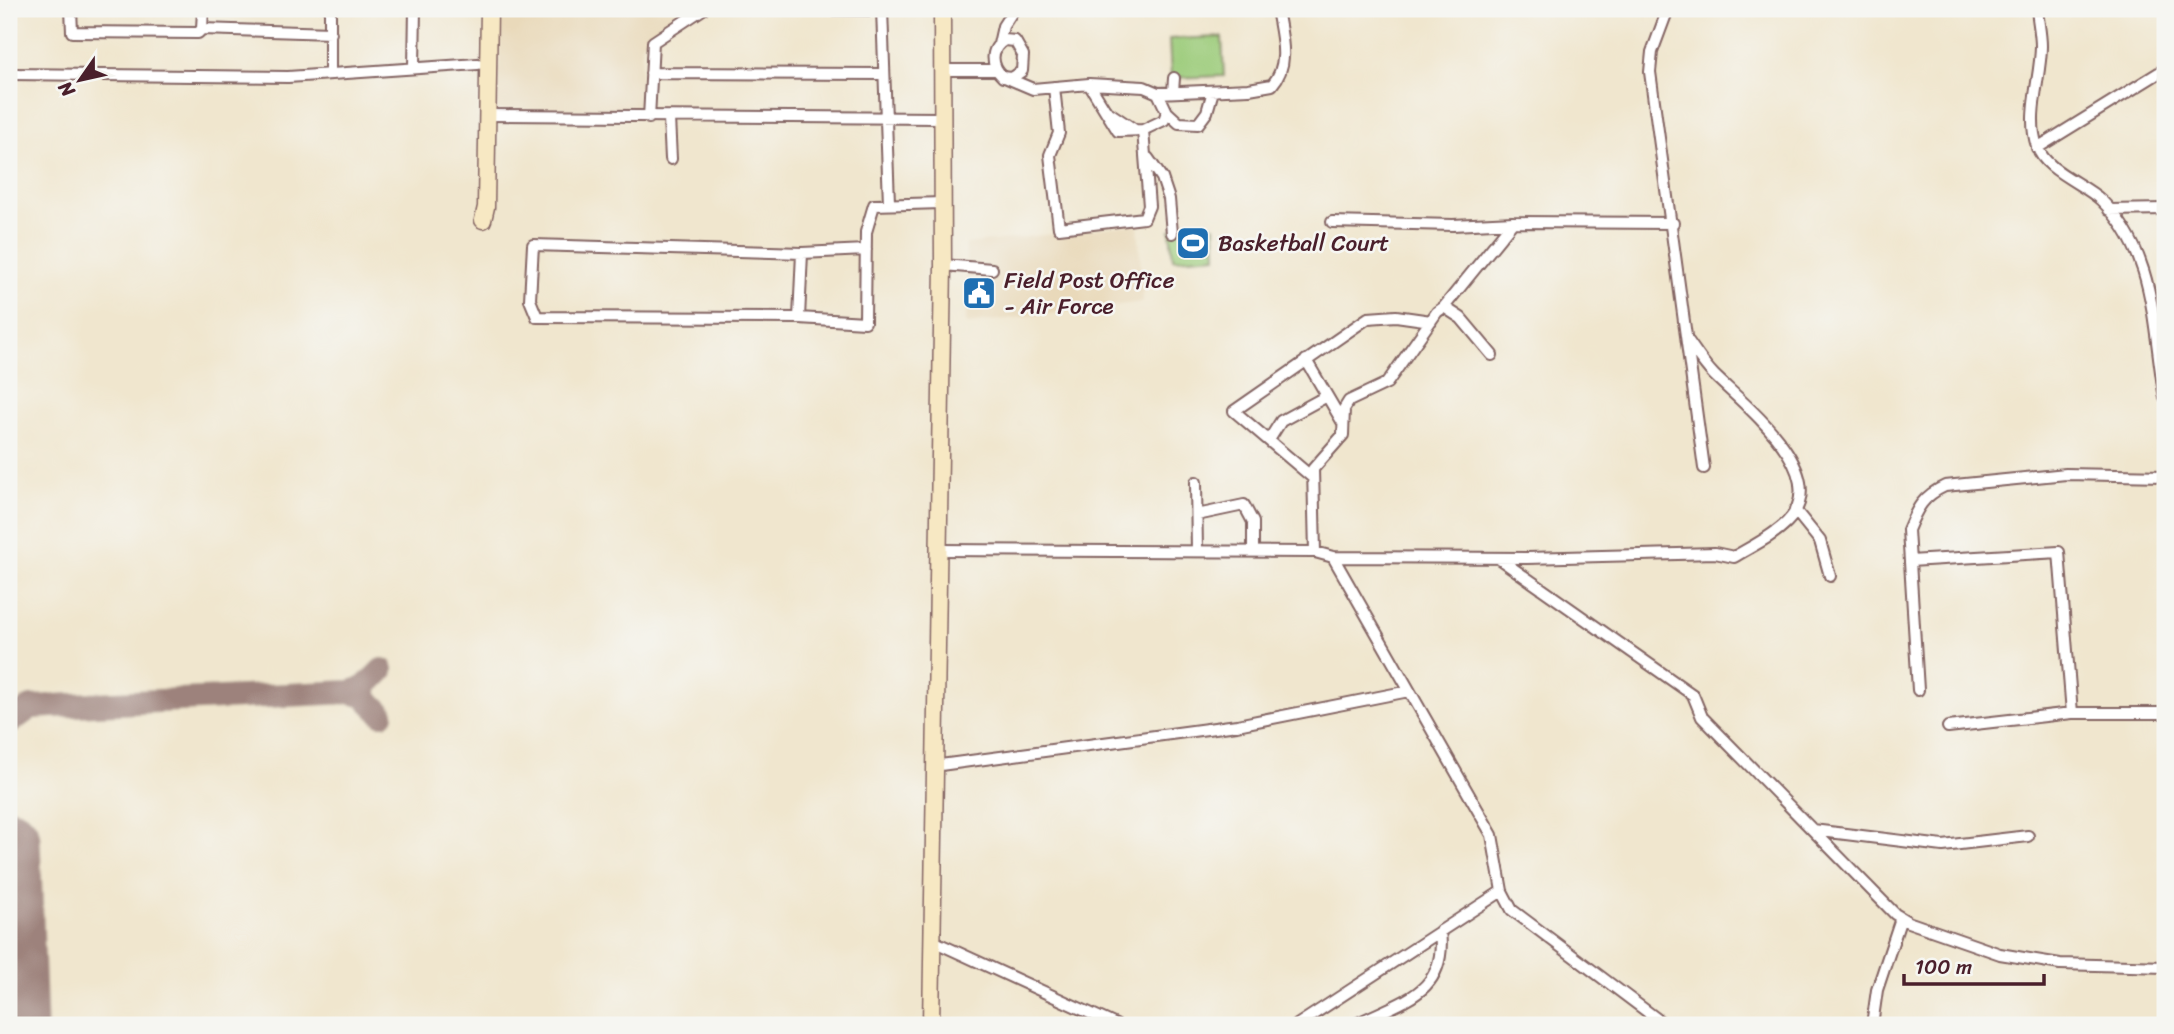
<svg xmlns="http://www.w3.org/2000/svg" width="2174" height="1034" viewBox="0 0 2174 1034" font-family="Sriracha,sans-serif">
<style>
.built{fill:#e9d9ba}
.green{fill:#9dcc7b;stroke:#747653;stroke-width:2}
.lines{fill:none;stroke-linecap:round;stroke-linejoin:round}
.taxiway{stroke:#9d827c;stroke-width:24}
.runway{stroke:#9d827c;stroke-width:63}
.street-casing{stroke:#846564;stroke-width:14}
.secondary-casing{stroke:#846564;stroke-width:19}
.street{stroke:#fff;stroke-width:10}
.secondary{stroke:#f7e8c3;stroke-width:16}
.labels{text-anchor:middle;dominant-baseline:central;stroke-width:5;stroke-linejoin:round;paint-order:stroke}
.poi-label{font-size:23px;fill:#4a1f2b;stroke:#f6f6f2;text-anchor:start}
</style>
<rect width="100%" height="100%" fill="#f6f6f2"/>
<filter id="ink" filterUnits="userSpaceOnUse"><feTurbulence type="fractalNoise" baseFrequency=".0143" numOctaves="2"/><feDisplacementMap in="SourceGraphic" scale="14" xChannelSelector="R" yChannelSelector="G"/><feConvolveMatrix kernelMatrix="1 2 1 2 8 2 1 2 1" color-interpolation-filters="sRGB"/></filter>
<filter id="wash" filterUnits="userSpaceOnUse"><feTurbulence type="fractalNoise" baseFrequency=".00686" numOctaves="4" result="noise"/><feDisplacementMap in="SourceGraphic" scale="28" xChannelSelector="R" yChannelSelector="G"/><feGaussianBlur stdDeviation="1.57" result="paint"/><feColorMatrix in="noise" values="0 0 0 0 0 0 0 0 0 0 0 0 0 0 0 0 0 1.4 0 .05"/><feComposite in="paint" operator="in"/></filter>
<g filter="url(#wash)">
<rect width="100%" height="100%" fill="#f0e6ce"/>
<path class="built" d="M502,9H679L680,14L642,43L640,110H496Z
M1138,224L1143,302L966,324V244Z"/>
<path class="green" d="M1222,37L1224,76L1171,78L1169,39Z
M1215,226L1216,256L1173,259L1170,230Z"/>
<g class="lines">
<path class="taxiway" d="M350,692L364,688L382,670
M9,723L31,707L350,692L364,696L382,714"/>
<path class="runway" d="M9,840L16,1025"/>
</g>
</g>
<g filter="url(#ink)">
<g class="lines">
<g class="street-casing">
<path id="street" d="M71,9L72,32L198,33L202,29
M203,9L202,29L331,33
M788,9L882,10
M882,9L889,203
M1668,9L1652,52L1650,72L1704,468
M2037,9C2038,21 2041,34 2041,46C2041,77 2026,116 2037,146C2045,171 2083,183 2101,200C2157,255 2152,326 2165,398
M1005,40L1015,41L1023,55L1022,71L1012,78L1003,77C991,66 989,49 1005,40Z
M999,44L1003,26L1014,9
M414,66L415,9
M941,70H996
M651,73L884,74
M9,74L288,77L478,64
M330,74V9
M1007,78L1033,89L1089,84L1144,87L1158,93L1249,89L1272,85C1291,64 1281,35 1277,9
M1054,87L1059,133L1050,155L1059,228L1144,218L1149,206L1143,130L1118,131L1089,84
M1173,92L1174,78
M1105,110L1135,130
M1167,112L1179,123L1198,124L1207,112L1213,91
M488,115L941,118
M649,118L653,42L703,9
M669,118L671,159
M1143,130L1164,120L1167,112L1158,93
M2037,148L2165,69
M1148,158L1162,178L1169,199L1172,233
M2109,210L2165,209
M1332,222L1453,225L1513,222L1444,307
M1513,222L1673,223
M866,250L802,253L533,245L530,300L537,317L799,318L865,322L866,232L874,205L942,203
M943,265L992,269
M799,318L802,253
M1306,360L1343,423
M1269,440L1281,421L1327,396
M1313,478L1234,411L1368,318L1396,316L1431,321
M1196,482L1197,551
M1795,510L1820,541L1830,576
M1197,515L1244,505L1253,522V551
M937,550L1315,552L1333,557L1527,558L1715,553L1734,557C1752,546 1772,537 1787,522C1835,474 1744,405 1714,375C1704,365 1696,352 1688,341
M1315,552L1313,469L1343,435L1344,409L1349,401L1387,383L1437,312L1444,307L1461,318L1492,355
M1333,557L1492,835L1502,891L1512,910L1665,1025
M1498,558L1693,695L1702,717L1895,914L1908,922L2000,954L2060,964L2165,967
M1910,561L2059,552L2072,713
M1918,690L1908,530C1917,508 1923,496 1945,486L2066,474L2165,476
M1948,727L2072,713H2165
M933,766L1237,725L1409,691
M1813,830L1943,846L2028,836
M933,941L1116,1025
M1297,1025L1502,891
M1354,1025C1401,1001 1448,994 1440,931
M1872,1025L1877,990L1901,918"/>
</g>
<g class="secondary-casing">
<path id="secondary" d="M483,220L486,207L489,9
M931,1025L943,265L942,9"/>
</g>
<use href="#street" class="street"/>
<use href="#secondary" class="secondary"/>
</g>
</g>
<defs>
<g id="stadium-square" transform="scale(1.75)"><rect x="-9" y="-9" width="18" height="18" rx="4" fill="#1f6fb2" stroke="#f6f6f2"/><path d="M0-5a6.5 5 0 1 0 0 10a6.5 5 0 1 0 0-10ZM-3.5-1.8h7v3.6h-7Z" fill="#fff"/></g>
<g id="civic-square" transform="scale(1.75)"><rect x="-9" y="-9" width="18" height="18" rx="4" fill="#1f6fb2" stroke="#f6f6f2"/><path d="M-.6-6.5H3V-4.5H.6V-3L4-1V1h2V6H-6V1h2V-1L-.6-3ZM-1.2 2.5V6h2.4V2.5Z" fill="#fff"/></g>
</defs>
<g fill-rule="evenodd">
<use href="#stadium-square" x="1193" y="243"/>
<use href="#civic-square" x="979" y="293"/>
</g>
<g class="labels">
<g class="poi-label">
<text x="1218" y="243">Basketball Court</text>
<text x="1004" y="280">Field Post Office<tspan x="1004" dy="26">- Air Force</tspan></text>
</g>
</g>
<rect width="2174" height="1034" fill="none" stroke="#f6f6f2" stroke-width="35"/>
<g transform="translate(80 80) rotate(236)" stroke="#f6f6f2" stroke-width="5" paint-order="stroke">
<path d="M0-5L12 26L0 18L-12 26Z" fill="#4a1f2b"/>
<text y="-10" font-size="19" font-weight="bold" text-anchor="middle" fill="#4a1f2b">N</text>
</g>
<path d="M1904 974v10h140v-10" fill="none" stroke="#4a1f2b" stroke-width="3.5"/>
<text x="1915" y="974" font-size="21" fill="#4a1f2b" stroke="#f6f6f2" stroke-width="5" paint-order="stroke">100 m</text>
</svg>
